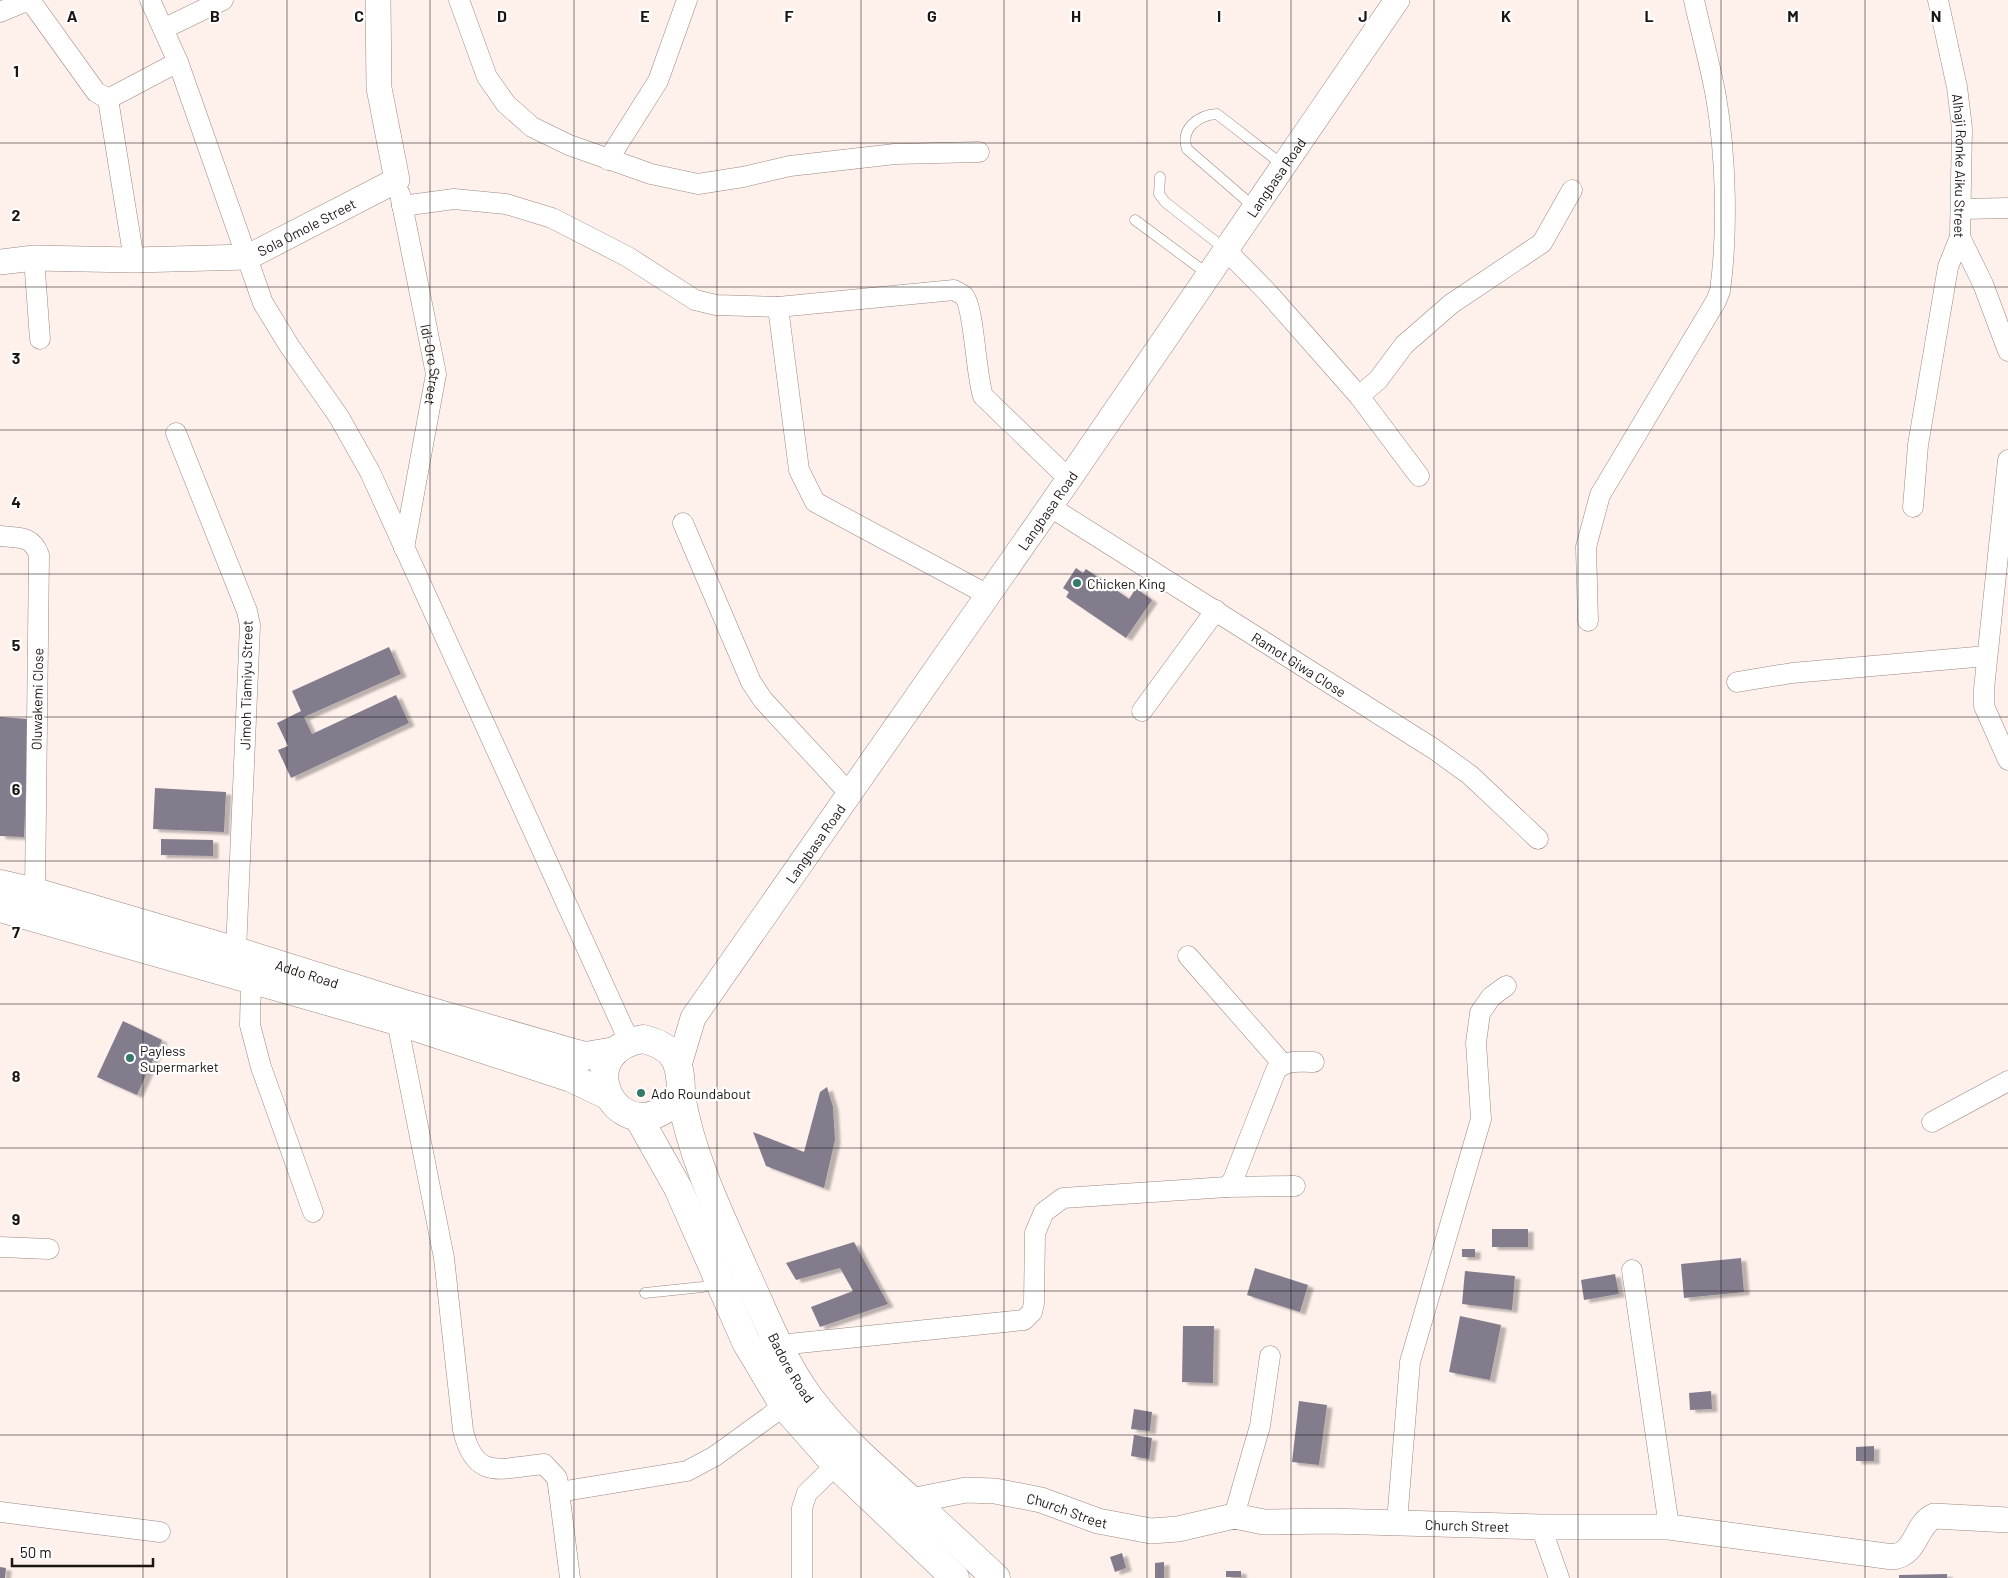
<svg xmlns="http://www.w3.org/2000/svg" width="2008" height="1578" viewBox="0 0 2008 1578" font-family="Barlow,sans-serif">
<style>
.building{fill:#837c8d;filter:url(#shadow)}
.lines{fill:none;stroke-linecap:round;stroke-linejoin:round}
.service-casing{stroke:#9c8880;stroke-width:11}
.minor-casing{stroke:#9c8880;stroke-width:21}
.tertiary-casing{stroke:#9c8880;stroke-width:26}
.secondary-casing{stroke:#9c8880;stroke-width:29}
.primary-casing{stroke:#9c8880;stroke-width:29}
.service{stroke:#fff;stroke-width:10}
.minor{stroke:#fff;stroke-width:20}
.tertiary{stroke:#fff;stroke-width:25}
.secondary{stroke:#fff;stroke-width:28}
.primary{stroke:#fff;stroke-width:28}
.grid{fill:none;stroke:#1c1512;stroke-width:1;stroke-opacity:0.55}
.poi-dot{fill:#35796b;stroke:#fff;stroke-width:2}
.labels{text-anchor:middle;dominant-baseline:central;stroke-width:4.5;stroke-linejoin:round;paint-order:stroke}
.street-label{font-size:14px;fill:#1c1512;stroke:#fff}
.poi-label{font-size:14px;fill:#1c1512;stroke:#fff;text-anchor:start}
.grid-label{font-size:16px;text-anchor:middle;font-weight:bold;fill:#1c1512;stroke:#fff;stroke-width:4.5;stroke-linejoin:round;paint-order:stroke}
</style>
<defs>
<filter id="shadow"><feDropShadow dx="5.5" dy="3" stdDeviation="1" flood-color="#0004"/></filter>
</defs>
<rect width="100%" height="100%" fill="#fef0eb"/>
<path class="building" d="M1076,568L1083,573L1086,569L1129,599L1136,588L1152,600L1126,638L1066,597L1069,592L1063,588Z
M389,647L401,674L304,717L312,734L396,695L409,723L291,778L278,750L288,746L277,723L301,711L292,691Z
M0,717L29,719L24,837L0,836Z
M155,788L226,792L224,832L153,829Z
M161,839L213,840V856L161,855Z
M123,1021L162,1040L137,1095L97,1077Z
M827,1087L833,1107L835,1140L824,1188L766,1166L753,1132L804,1152L820,1092Z
M1492,1229H1528V1247H1492Z
M854,1242L888,1304L820,1327L811,1307L853,1291L840,1268L796,1280L786,1263Z
M1462,1249H1475V1257H1462Z
M1741,1258L1744,1292L1684,1298L1681,1264Z
M1255,1268L1308,1285L1300,1312L1247,1295Z
M1465,1271L1515,1276L1512,1310L1462,1304Z
M1615,1274L1619,1294L1584,1300L1581,1280Z
M1460,1316L1501,1325L1490,1380L1449,1372Z
M1183,1326H1214L1213,1383L1182,1382Z
M1711,1391L1712,1409L1690,1410L1689,1393Z
M1299,1401L1327,1405L1319,1465L1292,1462Z
M1134,1409L1152,1412L1150,1431L1131,1429Z
M1134,1435L1152,1438L1149,1459L1131,1456Z
M1874,1446V1461H1856V1447Z
M1122,1553L1126,1568L1115,1572L1110,1557Z
M1164,1562V1578H1155V1563Z
M0,1567L6,1568L5,1578H0Z
M1226,1571H1241V1577H1226Z
M1947,1574V1578H1899V1575Z"/>
<g class="lines">
<g class="service-casing">
<path id="service" d="M1160,177L1159,194L1165,202L1225,249
M1254,207L1187,149C1180,129 1198,115 1217,114L1283,165
M1135,220L1209,275
M645,1293L702,1287L718,1282"/>
</g>
<g class="minor-casing">
<g id="minor">
<path d="M150,0L178,62L263,303L290,347L339,417L370,472L629,1041"/>
<path d="M459,0L487,77L506,104L532,127L569,145L651,174L698,184L743,177L790,166L895,154L979,152"/>
<path id="s1" d="M1938,0L1957,87L1962,128L1960,237L1983,284L2008,351"/>
<path d="M0,12L24,2L32,3L96,92L108,99L178,62"/>
<path d="M163,29L223,0"/>
<path d="M108,99L134,260"/>
<path d="M608,160L658,81L687,0"/>
<path id="s2" d="M400,194L436,374L404,548"/>
<path d="M402,206L454,199L506,204L552,218L628,257L695,300L716,305L778,307L954,290C957,292 962,294 964,296C974,307 976,376 983,396L1069,479"/>
<path d="M1962,209L2008,208"/>
<path d="M1225,249L1269,294L1359,396L1419,476"/>
<path d="M34,258L40,339"/>
<path d="M778,307L799,470L815,502L988,595"/>
<path d="M1359,396L1378,380L1404,345L1451,304L1542,243L1572,190"/>
<path d="M176,433L247,611L250,625L236,951"/>
<path d="M2008,460L1984,689V706L2008,760"/>
<path id="s3" d="M1049,506L1434,749L1470,775L1538,839"/>
<path d="M1913,507L1918,445L1948,267L1960,237"/>
<path d="M683,523L751,682L763,700L849,793"/>
<path d="M0,536C19,538 32,535 39,555L35,892"/>
<path d="M1588,621L1586,547L1600,495L1716,301L1720,291C1728,232 1726,155 1716,97C1710,64 1701,32 1694,0"/>
<path d="M1737,682L1792,673L1987,656"/>
<path d="M1142,711L1216,610"/>
<path d="M1188,956L1282,1063"/>
<path d="M251,979L250,1025L261,1067L313,1212"/>
<path d="M397,1021L444,1258L463,1430C475,1482 501,1468 544,1464L557,1478L559,1492L687,1471L715,1456L784,1406"/>
<path d="M1932,1122L2008,1081"/>
<path d="M1227,1187L1233,1180L1276,1070C1287,1059 1299,1062 1314,1062"/>
<path d="M0,1247L49,1249"/>
<path d="M1632,1270L1669,1527"/>
<path d="M779,1345L1024,1320L1032,1312L1034,1303L1035,1233L1044,1212L1063,1198L1227,1187L1295,1186"/>
<path d="M559,1492L570,1578"/>
<path d="M0,1512L160,1532"/>
<path d="M1234,1516L1260,1426L1270,1356"/>
<path d="M1397,1522L1410,1362L1481,1119L1476,1043L1480,1013L1491,997L1506,986"/>
<path d="M1541,1527L1559,1578"/>
<path d="M802,1578V1508L807,1493L836,1465"/>
</g>
</g>
<g class="tertiary-casing">
<g id="tertiary">
<path id="s4" d="M0,262L34,258L134,260L248,257L397,180L379,88L378,0"/>
<path id="s5" d="M679,1065L693,1018L1069,479L1397,0"/>
<path id="s6" d="M911,1501L966,1490L995,1491L1041,1500L1098,1521L1151,1531L1178,1529L1234,1516L1264,1522L1329,1521L1541,1527H1669L1893,1557C1917,1554 1915,1525 1934,1516L2008,1520"/>
</g>
</g>
<g class="secondary-casing">
<g id="secondary">
<path id="s7" d="M681,1096C692,1159 721,1217 747,1276C766,1317 782,1360 809,1397C838,1436 876,1469 912,1501C941,1526 968,1552 996,1578"/>
<path d="M638,1117L678,1188L746,1342L784,1406L836,1465L955,1578"/>
</g>
</g>
<g class="primary-casing">
<g id="primary">
<path id="s8" d="M0,884L35,892L236,951L405,1004L570,1052L586,1056L615,1051"/>
<path d="M0,908L397,1021L571,1078L609,1096"/>
<path d="M643,1039C677,1047 681,1064 681,1096C673,1102 666,1111 656,1114C608,1133 575,1050 643,1039Z"/>
</g>
</g>
<use href="#service" class="service"/>
<use href="#minor" class="minor"/>
<use href="#tertiary" class="tertiary"/>
<use href="#secondary" class="secondary"/>
<use href="#primary" class="primary"/>
</g>
<path class="grid" d="M143,0V1578M287,0V1578M430,0V1578M574,0V1578M717,0V1578M861,0V1578M1004,0V1578M1147,0V1578M1291,0V1578M1434,0V1578M1578,0V1578M1721,0V1578M1865,0V1578M0,143H2008M0,287H2008M0,430H2008M0,574H2008M0,717H2008M0,861H2008M0,1004H2008M0,1148H2008M0,1291H2008M0,1435H2008"/>
<g class="poi-dot">
<circle cx="1077" cy="583" r="5"/>
<circle cx="130" cy="1058" r="5"/>
<circle cx="641" cy="1093" r="5"/>
</g>
<g class="labels">
<g class="street-label">
<text stroke="none"><textPath href="#s1" startOffset="168">Alhaji Ronke Aiku Street</textPath></text>
<text stroke="none"><textPath href="#s5" startOffset="1072">Langbasa Road</textPath></text>
<text stroke="none"><textPath href="#s4" startOffset="314">Sola Omole Street</textPath></text>
<text stroke="none"><textPath href="#s2" startOffset="174">Idi-Oro Street</textPath></text>
<text stroke="none"><textPath href="#s5" startOffset="668">Langbasa Road</textPath></text>
<text stroke="none"><textPath href="#s3" startOffset="296">Ramot Giwa Close</textPath></text>
<text transform="translate(246 685) rotate(-89)">Jimoh Tiamiyu Street</text>
<text transform="translate(37 699) rotate(-89)">Oluwakemi Close</text>
<text stroke="none"><textPath href="#s5" startOffset="262">Langbasa Road</textPath></text>
<text stroke="none"><textPath href="#s8" startOffset="320">Addo Road</textPath></text>
<text stroke="none"><textPath href="#s7" startOffset="294">Badore Road</textPath></text>
<text stroke="none"><textPath href="#s6" startOffset="160">Church Street</textPath></text>
<text stroke="none"><textPath href="#s6" startOffset="565">Church Street</textPath></text>
</g>
<g class="poi-label">
<text x="1087" y="583">Chicken King</text>
<text x="140" y="1050">Payless<tspan x="140" dy="16">Supermarket</tspan></text>
<text x="651" y="1093">Ado Roundabout</text>
</g>
</g>
<g class="grid-label">
<text x="72" y="22">A</text>
<text x="215" y="22">B</text>
<text x="359" y="22">C</text>
<text x="502" y="22">D</text>
<text x="645" y="22">E</text>
<text x="789" y="22">F</text>
<text x="932" y="22">G</text>
<text x="1076" y="22">H</text>
<text x="1219" y="22">I</text>
<text x="1363" y="22">J</text>
<text x="1506" y="22">K</text>
<text x="1649" y="22">L</text>
<text x="1793" y="22">M</text>
<text x="1936" y="22">N</text>
<text x="16" y="77">1</text>
<text x="16" y="221">2</text>
<text x="16" y="364">3</text>
<text x="16" y="508">4</text>
<text x="16" y="651">5</text>
<text x="16" y="795">6</text>
<text x="16" y="938">7</text>
<text x="16" y="1082">8</text>
<text x="16" y="1225">9</text>
</g>
<path d="M12 1558v8h141v-8" fill="none" stroke="#1c1512" stroke-width="2.5"/>
<text x="20" y="1558" font-size="15" fill="#1c1512" stroke="#ffffff" stroke-width="4" paint-order="stroke">50 m</text>
</svg>
